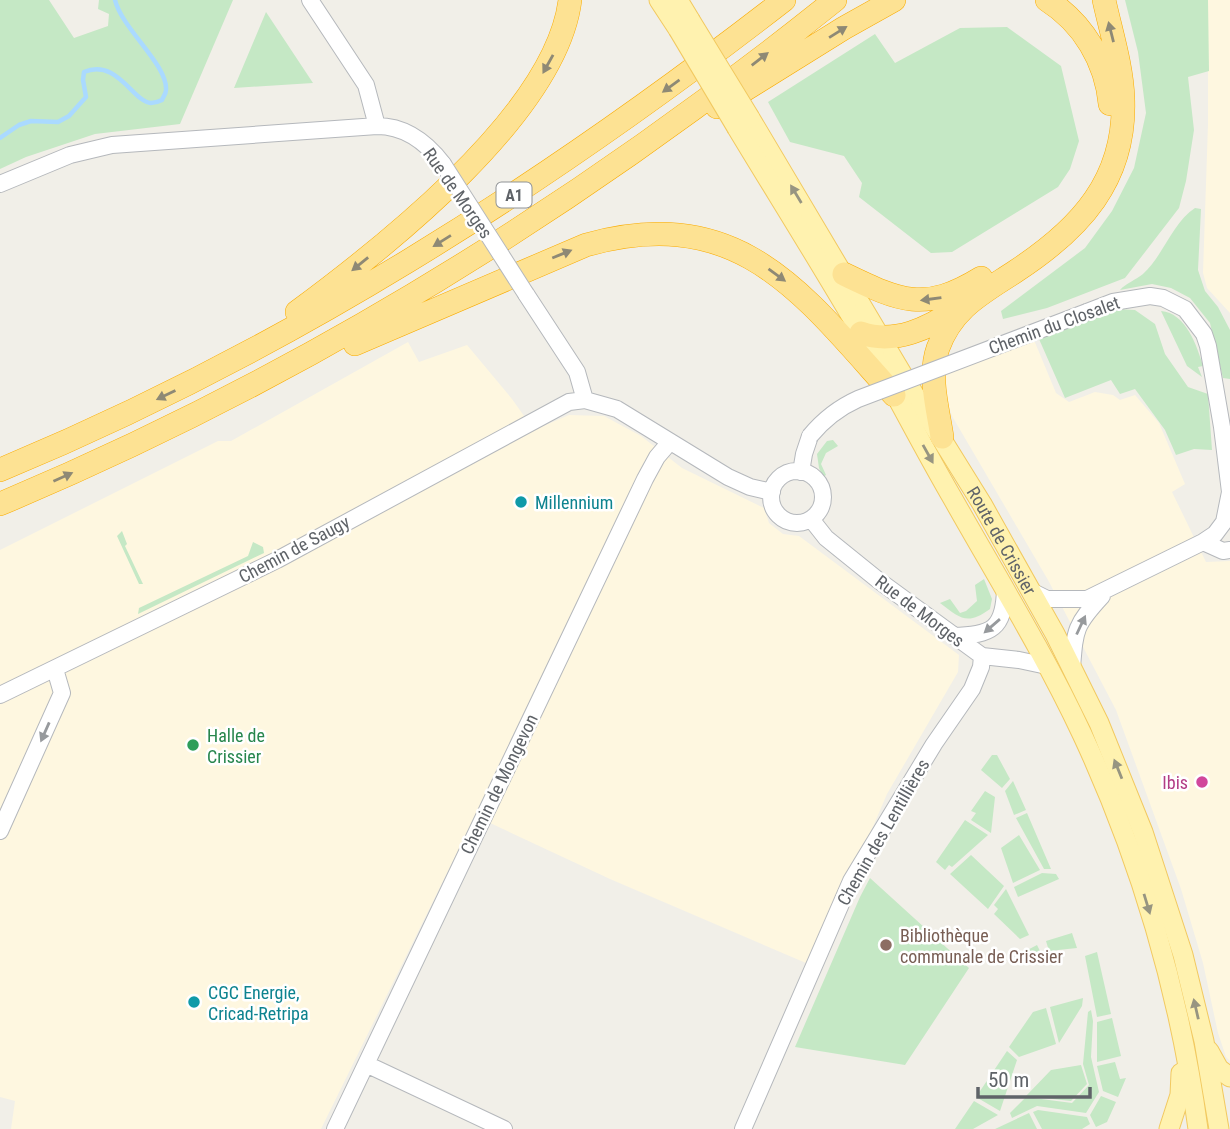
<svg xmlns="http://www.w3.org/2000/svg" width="1230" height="1129" viewBox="0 0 1230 1129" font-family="'Roboto Condensed',sans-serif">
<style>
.commercial{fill:#fef7e0}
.green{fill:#c5e8c5}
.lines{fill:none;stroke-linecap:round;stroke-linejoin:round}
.stream{stroke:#aadaff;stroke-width:4.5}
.minor-casing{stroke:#b5b8bc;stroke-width:18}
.major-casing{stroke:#f2c960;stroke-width:21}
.highway-casing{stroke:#f9ab00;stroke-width:24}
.minor{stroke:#fff;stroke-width:16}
.major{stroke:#fff2af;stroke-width:19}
.highway{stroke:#fde293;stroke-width:23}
.minor-bridge-casing{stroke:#b5b8bc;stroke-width:18;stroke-linecap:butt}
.major-bridge-casing{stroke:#f2c960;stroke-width:21;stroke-linecap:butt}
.minor-bridge{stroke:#fff;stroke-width:16}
.major-bridge{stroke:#fff2af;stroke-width:19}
.oneway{fill:#8e8975}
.oneway2{fill:#979581}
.oneway3{fill:#979a9d}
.culture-dot{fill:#0f9aa8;stroke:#fff;stroke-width:2.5}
.leisure-dot{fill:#2e9e5b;stroke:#fff;stroke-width:2.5}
.hotel-dot{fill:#d1479c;stroke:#fff;stroke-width:2.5}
.education-dot{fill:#8d6e63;stroke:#fff;stroke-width:2.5}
.labels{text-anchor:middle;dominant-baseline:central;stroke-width:5;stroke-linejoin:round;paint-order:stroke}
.shield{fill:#fff;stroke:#8f9295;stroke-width:2}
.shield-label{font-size:16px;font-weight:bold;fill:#5f6368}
.street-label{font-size:18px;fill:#5f6368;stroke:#fff}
.culture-label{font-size:18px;fill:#0d838f;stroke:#fff;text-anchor:start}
.leisure-label{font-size:18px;fill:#27864d;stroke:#fff;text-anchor:start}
.hotel-label{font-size:18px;fill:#b23c85;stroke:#fff;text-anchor:end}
.education-label{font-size:18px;fill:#785e54;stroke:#fff;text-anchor:start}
</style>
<rect width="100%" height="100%" fill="#f1efe8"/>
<path class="commercial" d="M1208,0H1230V313L1207,288L1203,273L1208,124Z
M1034,340L1056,393L1069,402L1095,392L1113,395L1120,400L1135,395L1159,423L1185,484L1172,492L1206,562L1230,561V1061L1226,1057L1218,1033L1203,963L1181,889L1116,710L1048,580L952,416L941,384L943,374Z
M408,342L419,362L467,345L512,399L534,430L569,415L604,416L641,436L682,468L764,508L769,523L783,534L799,536L959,655L958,672L887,794L813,966L610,879L475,816L321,1129H11L15,1101L0,1097V550L218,441H231Z"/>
<path class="green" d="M0,0H49L74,38L108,26L109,14L98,9L99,0H233L180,124L95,134L26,157L0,169Z
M1125,0H1208L1209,71L1188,77L1194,130L1186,181L1179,208L1125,278L1047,308L1003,319L1001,311L1085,248L1112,211L1134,168L1146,113L1138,52Z
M266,12L313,83L234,88Z
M1007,27L1061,66L1079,141L1070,169L1058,187L952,252L931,253L859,197L862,183L844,156L790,142L768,102L875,34L895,63L960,28Z
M1195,208L1201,209L1198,270L1205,291L1218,307L1230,330V379L1223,378L1210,323L1190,298L1171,288L1152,284L1120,290C1126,283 1136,280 1143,274C1163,256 1173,222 1195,208Z
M1115,309L1135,310L1155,324L1165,354L1188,387L1208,394L1212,450L1194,449L1176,455L1165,430L1135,389L1120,394L1111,380L1065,398L1039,339Z
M1161,311C1186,313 1197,346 1203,366L1198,367L1202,377L1187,366Z
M833,440L838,446L826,453L821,464L826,475L823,477L819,468L817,454L827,441Z
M122,531L127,544L125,546L143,584H139L117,536Z
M253,542L263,547L264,553L138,614L139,608L248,556Z
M984,579L992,599L990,609C967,626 960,618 940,603L950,599L960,613L966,611L977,601L975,585Z
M992,755H997L1010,779L1002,788L981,770Z
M1013,781L1026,810L1014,815L1005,791Z
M985,791L995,797L991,833L971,820L976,813L971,811Z
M1027,813L1051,869H1044L1016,818Z
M965,820L988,835L952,867L949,865L945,870L936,862Z
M1019,835L1040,870L1013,883L1001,848Z
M971,855L1004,886L988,909L950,874Z
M1042,873L1056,874L1059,879L1018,897L1014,887Z
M870,878L969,968L905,1065L795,1047L860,897Z
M1006,889L1029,935L1020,939L994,914L998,909L994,905Z
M1072,933L1077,948L1049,951L1046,941Z
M1037,945L1041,953L1023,965L1016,956Z
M1097,952L1111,1014L1097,1017L1085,956Z
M1083,998L1082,1006L1059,1043L1050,1007Z
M1046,1008L1056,1044L1019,1057L1009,1047L1033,1012Z
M1091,1010L1093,1021L1091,1057L1099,1092L1086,1113L1037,1106L1012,1118L1010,1113L1026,1097L1072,1103L1089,1085L1083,1064L1088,1012Z
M1112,1018L1121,1056L1097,1062V1022Z
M1007,1051L1017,1060L1000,1111L976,1097Z
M1115,1062L1120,1079L1126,1078L1118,1097L1103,1091L1097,1066Z
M1081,1065L1087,1084L1071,1101L1026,1096L1051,1070Z
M1101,1096L1116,1102L1107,1122L1096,1127L1090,1115Z
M974,1101L998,1115L973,1129H955Z
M1038,1110L1087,1117L1090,1124L1082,1129H1042L1033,1112Z
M1029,1113L1037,1129H995Z"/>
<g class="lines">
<path class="stream" d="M0,138L19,125L31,121L58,122L69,116L86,97L83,80L84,72C117,58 133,102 151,103C154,103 160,101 162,100C163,97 166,94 166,90C168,65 122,29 115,0"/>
<g class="minor-casing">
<path id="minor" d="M310,0L366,85L377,126
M0,184L70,155L112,145L377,126C405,126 427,143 443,164
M526,294L577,372L585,400
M771 497a26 26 0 1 1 52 0a26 26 0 1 1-52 0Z
M801,472L804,454L810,436
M811,519L826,538L878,580L982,656L1019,660L1047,666
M1203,542L1223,551L1230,550
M1031,591L1047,599H1087L1203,542L1215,534L1224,522L1230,492L1222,427L1208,346L1204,334L1185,309L1163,298L1150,296L1113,302L1087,312
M953,636C992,635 1004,629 1005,589
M1072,668C1075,629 1075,625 1102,596
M0,695L277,560L569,402L585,400L617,409L728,477L750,487L772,492
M0,831L62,693L55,669
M366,1064L504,1129
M335,1129L645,479L657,457L669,443
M743,1129L851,881L934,744L972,689L981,667L982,656"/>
</g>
<g class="major-casing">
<g id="major">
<path d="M659,0L678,29"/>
<path d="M678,0L690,20"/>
<path id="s1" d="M750,118L923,409L982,504L1055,634L1099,723L1143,832L1183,955L1204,1041L1219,1129"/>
<path d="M737,128C778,196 821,264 861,333C893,388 921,444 953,499C997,577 1044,653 1082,734C1140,858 1180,994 1198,1129"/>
<path d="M1209,1051L1219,1069L1230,1077"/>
<path d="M1169,1129L1180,1095L1181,1073"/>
</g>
</g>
<g class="highway-casing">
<path id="highway" d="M1047,0C1083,23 1106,61 1110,104
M717,107L844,28L894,0
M844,274C900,301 924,313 981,278
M297,312C385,247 556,113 570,0
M861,333C895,345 929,328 957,309
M355,344L586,245C740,202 802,293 894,395
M942,437C938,409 928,376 938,348C953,307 983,293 1016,271C1080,229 1126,180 1123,99C1122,66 1111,32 1104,0
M0,470C284,352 542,188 784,0
M0,504C303,377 579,206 835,0"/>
</g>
<use href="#minor" class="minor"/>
<use href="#major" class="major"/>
<use href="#highway" class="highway"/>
<g class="minor-bridge-casing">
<path id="minor-bridge" d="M443,164L526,294
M810,436C824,419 838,408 858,399L1087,312"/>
</g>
<g class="major-bridge-casing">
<path id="major-bridge" d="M690,20L750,118
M678,29L737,128"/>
</g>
<use href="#minor-bridge" class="minor-bridge"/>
<use href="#major-bridge" class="major-bridge"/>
</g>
<defs><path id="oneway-solid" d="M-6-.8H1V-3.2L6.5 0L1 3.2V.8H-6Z" transform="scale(1.75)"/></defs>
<g class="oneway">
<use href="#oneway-solid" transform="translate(838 32) rotate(-32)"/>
<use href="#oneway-solid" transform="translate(1111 32) rotate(-104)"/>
<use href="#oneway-solid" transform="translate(760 59) rotate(-38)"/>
<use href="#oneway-solid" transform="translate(548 64) rotate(119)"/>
<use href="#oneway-solid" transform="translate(671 86) rotate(144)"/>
<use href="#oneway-solid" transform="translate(442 241) rotate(148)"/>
<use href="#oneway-solid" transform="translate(562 254) rotate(-22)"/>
<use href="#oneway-solid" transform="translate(360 264) rotate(141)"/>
<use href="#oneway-solid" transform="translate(777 275) rotate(36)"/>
<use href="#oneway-solid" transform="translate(931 299) rotate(172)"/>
<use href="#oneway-solid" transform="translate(166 395) rotate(154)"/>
<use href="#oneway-solid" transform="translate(63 477) rotate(-24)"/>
</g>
<g class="oneway2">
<use href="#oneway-solid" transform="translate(796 194) rotate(-121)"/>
<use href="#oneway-solid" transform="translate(928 454) rotate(61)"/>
<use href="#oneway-solid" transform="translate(1118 769) rotate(-112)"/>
<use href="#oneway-solid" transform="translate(1147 904) rotate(73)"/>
<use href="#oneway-solid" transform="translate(1196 1009) rotate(-103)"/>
</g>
<g class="oneway3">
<use href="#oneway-solid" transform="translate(1081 625) rotate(-65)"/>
<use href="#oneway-solid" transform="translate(992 626) rotate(139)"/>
<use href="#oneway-solid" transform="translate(45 732) rotate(114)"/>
</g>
<g class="culture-dot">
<circle cx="521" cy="502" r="7"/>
<circle cx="194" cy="1002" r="7"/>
</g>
<circle class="leisure-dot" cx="193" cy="745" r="7"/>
<circle class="hotel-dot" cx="1202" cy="782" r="7"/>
<circle class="education-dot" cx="886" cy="945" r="7"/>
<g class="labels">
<rect class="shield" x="496.5" y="182.5" width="35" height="25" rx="5"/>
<g class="shield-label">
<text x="514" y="195">A1</text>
</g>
<g class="street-label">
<text transform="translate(458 193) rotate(55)">Rue de Morges</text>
<text transform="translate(1054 325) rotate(-20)">Chemin du Closalet</text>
<text stroke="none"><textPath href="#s1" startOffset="492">Route de Crissier</textPath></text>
<text transform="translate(294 549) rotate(-28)">Chemin de Saugy</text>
<text transform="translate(920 611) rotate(37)">Rue de Morges</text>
<text transform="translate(499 784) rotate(-64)">Chemin de Mongevon</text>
<text transform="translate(883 832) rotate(-60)">Chemin des Lentillières</text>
</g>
<g class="culture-label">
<text x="535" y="502">Millennium</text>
<text x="208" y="992">CGC Energie,<tspan x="208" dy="21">Cricad-Retripa</tspan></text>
</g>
<g class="leisure-label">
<text x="207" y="735">Halle de<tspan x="207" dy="21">Crissier</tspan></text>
</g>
<g class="hotel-label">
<text x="1188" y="782">Ibis</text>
</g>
<g class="education-label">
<text x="900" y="935">Bibliothèque<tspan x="900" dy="21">communale de Crissier</tspan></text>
</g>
</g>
<path d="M978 1087v10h112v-10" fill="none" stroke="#5f6368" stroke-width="3.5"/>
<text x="988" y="1087" font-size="21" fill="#5f6368" stroke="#ffffff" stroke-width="5" paint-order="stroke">50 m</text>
</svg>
